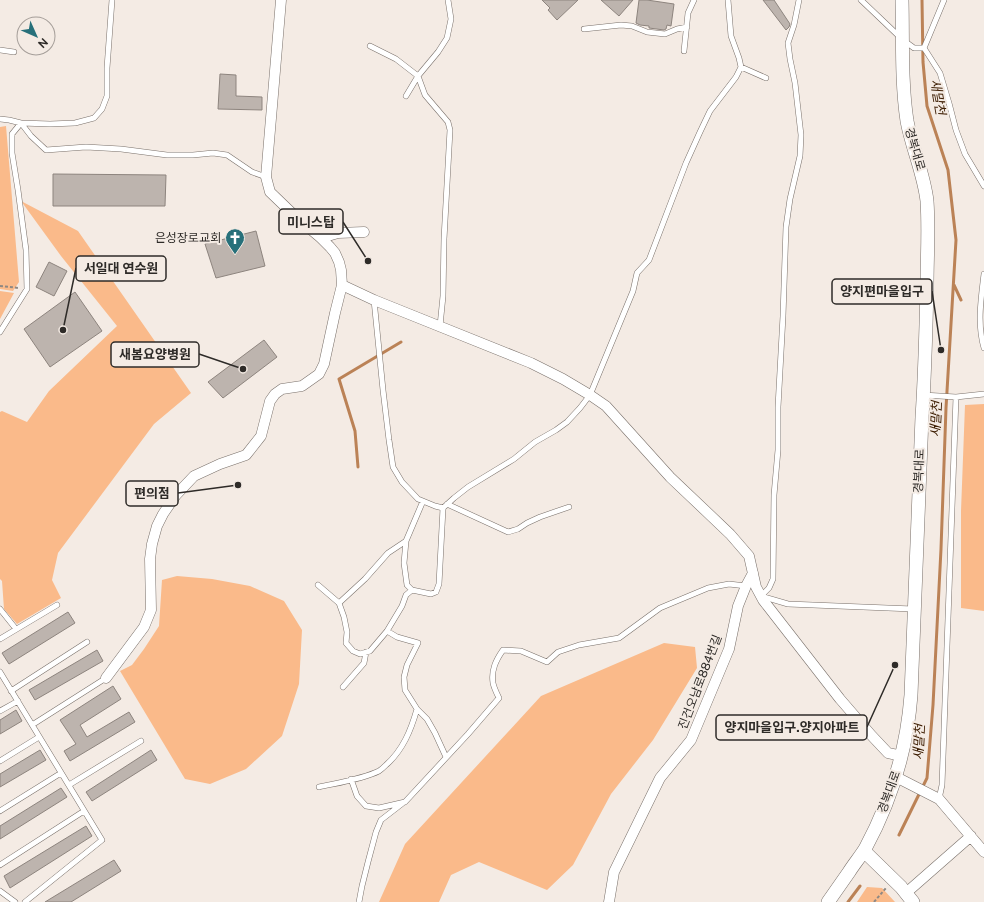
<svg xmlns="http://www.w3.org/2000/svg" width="984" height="902" viewBox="0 0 984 902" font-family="'Public Sans','Noto Sans KR',sans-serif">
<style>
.green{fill:#faba8a}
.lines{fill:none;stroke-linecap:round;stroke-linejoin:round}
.stream{stroke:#bb8256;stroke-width:3}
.building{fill:#bdb4ae;stroke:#8d847e}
.service-casing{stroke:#79706a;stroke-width:6}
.minor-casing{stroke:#79706a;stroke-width:11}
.tertiary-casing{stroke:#79706a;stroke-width:14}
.path{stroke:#8e8883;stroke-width:2;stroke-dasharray:3 2;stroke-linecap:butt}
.service{stroke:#fff;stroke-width:5}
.minor{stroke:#fff;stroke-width:10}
.tertiary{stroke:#fff;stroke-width:13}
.labels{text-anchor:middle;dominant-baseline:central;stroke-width:4;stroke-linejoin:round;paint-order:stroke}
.street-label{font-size:12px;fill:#2e2b28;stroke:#f4ebe4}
.poi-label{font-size:12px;fill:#2e2b28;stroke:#f4ebe4;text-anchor:end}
.water-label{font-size:13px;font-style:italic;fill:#402106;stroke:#f4ebe4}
.leader{fill:none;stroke:#2e2b28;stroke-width:1.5}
.callout-dot{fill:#2e2b28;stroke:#f4ebe4;stroke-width:1.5}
.callout{fill:#f4ebe4;stroke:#2e2b28;stroke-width:1.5}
.callout-label{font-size:13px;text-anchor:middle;font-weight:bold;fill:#2e2b28}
</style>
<rect width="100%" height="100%" fill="#f4ebe4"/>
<path class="green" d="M6,126L19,282L13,291L0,289V127Z
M21,201L78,231L191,393L154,424L58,553L52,580L61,598L17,624L4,609L2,581L0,579V412L2,411L27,422L49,391L117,326L61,256Z
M0,291L14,293L0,319Z
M984,404V611L961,608V511L965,405Z
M177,576L212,579L250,586L284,601L302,630L299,684L282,736L246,769L210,784L185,779L120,671L132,665L144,649L159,626L162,580Z
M664,643L695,647L697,668L653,740L611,794L573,865L547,890L479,862L451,875L439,902H379L405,844L541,696Z
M867,887L882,888L895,902H857Z"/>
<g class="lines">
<path class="stream" d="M954,285L961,300
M358,467L355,431L339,379L401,342
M899,835L927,778L933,705L941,549L946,408L956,240L948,170L927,106L923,62L922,0
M848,902L860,886"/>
</g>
<path class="building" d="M542,0H578L557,20L548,10L550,8Z
M601,0H633L619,16Z
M639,0H647L674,4L671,26L667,25L666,29L664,30L649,28V26L640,25L636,23Z
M763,0H774L790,24L789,27L786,30Z
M220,74L236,75V96L262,97V110L218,109Z
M53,174L166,175L165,206H53Z
M256,231L265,266L216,278L205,244Z
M49,262L67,271L54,296L36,287Z
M75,292L102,331L50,367L24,329Z
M264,340L277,357L223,398L208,382Z
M68,612L75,623L9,664L2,653Z
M97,650L103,661L35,700L29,690Z
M113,686L121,699L80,725L87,737L129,712L135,722L70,761L64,751L76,744L60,720Z
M16,710L22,721L0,734V720Z
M40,750L46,760L0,787V774Z
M151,750L157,760L92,801L86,792Z
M61,788L67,797L0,839V826Z
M86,826L92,836L10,888L4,876Z
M114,860L121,871L71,902H45Z"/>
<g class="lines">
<g class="service-casing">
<path id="service" d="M112,0L107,68V96L102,109L94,118L75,123L50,124L21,123L31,136L46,150L86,147L121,149L167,155H193L213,153L227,155L252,172L266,177
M799,0L794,25L788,43L790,59L795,83L801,135L800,156L790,199L786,227L783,316L778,407V450L774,495L773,579L769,588L761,596L788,604L913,609
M861,0L903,40L914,48H924
M584,29L621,25L632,26L647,32L665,34L677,29L687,27
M370,46L396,59L418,76L425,95L448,122L450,130L444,239L443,296L440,326
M924,48L940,73L949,103L956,130L965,154L984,186
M924,48L944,0
M0,50L14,52
M684,51L688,13L694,0
M741,67L766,78
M406,96L418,76L438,52L447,38L451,19L448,0
M0,119L9,120L21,123L12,134V153L18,190L26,250L27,289L0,332
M984,274C981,299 977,324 984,348
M374,300L383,390L389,440L393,467L402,482L418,499L435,506L443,508L454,498L468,487L514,459L535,442L556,430L567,422L580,408L590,395L633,291L637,273L649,260L686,163L700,132L710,111L736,77L741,67L739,58L731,36L728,0
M923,395L956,397L984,394
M423,501L406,541L404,563L407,585L412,590L431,594L436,592L439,584L443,508
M447,504L508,532L518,529L527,523L540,517L569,507
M318,585L339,603L344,617L347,632L346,643L353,651L360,654L370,651L387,631L402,606L406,595L412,590
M339,603L365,579L388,553L406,541
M0,609L16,629
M387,631L397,637L418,643L407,665L404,677L405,690L417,709L427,719L435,733L446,757
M0,639L57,605
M0,672L102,840L25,902
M343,687L364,663L366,652
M11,691L87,642
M0,711L18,701
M32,725L106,678
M0,761L39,737
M351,779L357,796L366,806L379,808L405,802L468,734L499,698C497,694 494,688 493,683C491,670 496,660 503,650L521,651L547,662L558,652L579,645L619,638L660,608L708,588L729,584L746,586
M69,785L141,741
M319,787C337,783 363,779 379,771C382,769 384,767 386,765C403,750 411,730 417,709
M939,799L942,785L956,397
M0,811L61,773
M0,865L84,811
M0,891L15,902
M359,902L362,886L368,862L376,832L381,820L403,803"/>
</g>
<g class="minor-casing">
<path id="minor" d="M321,238L338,233L364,232
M342,285L374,300L531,363L563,379L590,395L606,406L670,477L730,534L749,556L756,587L763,600L840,699L872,736L888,753L902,756
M106,678L144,627L151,610L150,559L152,544L157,526L163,514L176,495L194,476L220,464L246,455L261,436L270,401L275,394L282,389L302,386L319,374L324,364L335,313L342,285L341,270L339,262L335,253L330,247L321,238L296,217L270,192L266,177L281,0
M896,777L939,799L984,852
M906,893L971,836
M609,902L614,872L660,778L691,740L729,649L738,606L746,586L753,573"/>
</g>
<g class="tertiary-casing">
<path id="tertiary" d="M864,851L901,887L913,902
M828,902C835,892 842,882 849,872C854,864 860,857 865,849C891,801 907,749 911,695L922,417C925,373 926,330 927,286C927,258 929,230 927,201C924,174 912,148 907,121C901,81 903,40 902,0"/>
</g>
<path class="path" d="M0,286L19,288
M874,902L886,888"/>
<use href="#service" class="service"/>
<use href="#minor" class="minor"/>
<use href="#tertiary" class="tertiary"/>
</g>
<defs>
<g id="church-pin" transform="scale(1)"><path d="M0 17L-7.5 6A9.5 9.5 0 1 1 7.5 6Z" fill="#27707a" stroke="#f4ebe4"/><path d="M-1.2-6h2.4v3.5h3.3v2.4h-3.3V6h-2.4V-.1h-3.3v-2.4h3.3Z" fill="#fff"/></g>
</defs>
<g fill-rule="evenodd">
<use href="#church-pin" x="235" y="238"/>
</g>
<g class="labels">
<g class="street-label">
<text transform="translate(915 149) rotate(74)">경복대로</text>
<text transform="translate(919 471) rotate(-88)">경복대로</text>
<text transform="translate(700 682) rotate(-69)">진건오남로884번길</text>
<text transform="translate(889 792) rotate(-70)">경복대로</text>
</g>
<g class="poi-label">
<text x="221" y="238">은성장로교회</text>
</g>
<g class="water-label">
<text transform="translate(938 97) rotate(80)">새말천</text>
<text transform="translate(936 419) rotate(-87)">새말천</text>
<text transform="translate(919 742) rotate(-87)">새말천</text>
</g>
</g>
<path class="leader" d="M368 261L343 222M63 330L76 268M941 350L932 291M243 369L199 354M238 485L178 493M895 665L867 727"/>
<g class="callout-dot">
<circle cx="368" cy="261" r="4"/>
<circle cx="63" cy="330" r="4"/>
<circle cx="941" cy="350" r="4"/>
<circle cx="243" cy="369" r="4"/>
<circle cx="238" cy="485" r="4"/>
<circle cx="895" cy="665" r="4"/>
</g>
<g class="callout">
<rect x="279" y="209" width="64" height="25" rx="4"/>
<rect x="76" y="256" width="90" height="25" rx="4"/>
<rect x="832" y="279" width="100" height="25" rx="4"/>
<rect x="111" y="342" width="88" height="25" rx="4"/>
<rect x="126" y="481" width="52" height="25" rx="4"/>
<rect x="716" y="715" width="151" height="25" rx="4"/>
</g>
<g class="callout-label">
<text x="311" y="227">미니스탑</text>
<text x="121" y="273">서일대 연수원</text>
<text x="882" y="296">양지편마을입구</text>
<text x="155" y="359">새봄요양병원</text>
<text x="152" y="498">편의점</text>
<text x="792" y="732">양지마을입구.양지아파트</text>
</g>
<g transform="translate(36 36) rotate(135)"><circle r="19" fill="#f4ebe4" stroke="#a59e99"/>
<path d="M0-3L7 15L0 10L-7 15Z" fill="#27707a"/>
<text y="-6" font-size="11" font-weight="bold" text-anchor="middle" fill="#2e2b28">N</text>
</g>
</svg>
